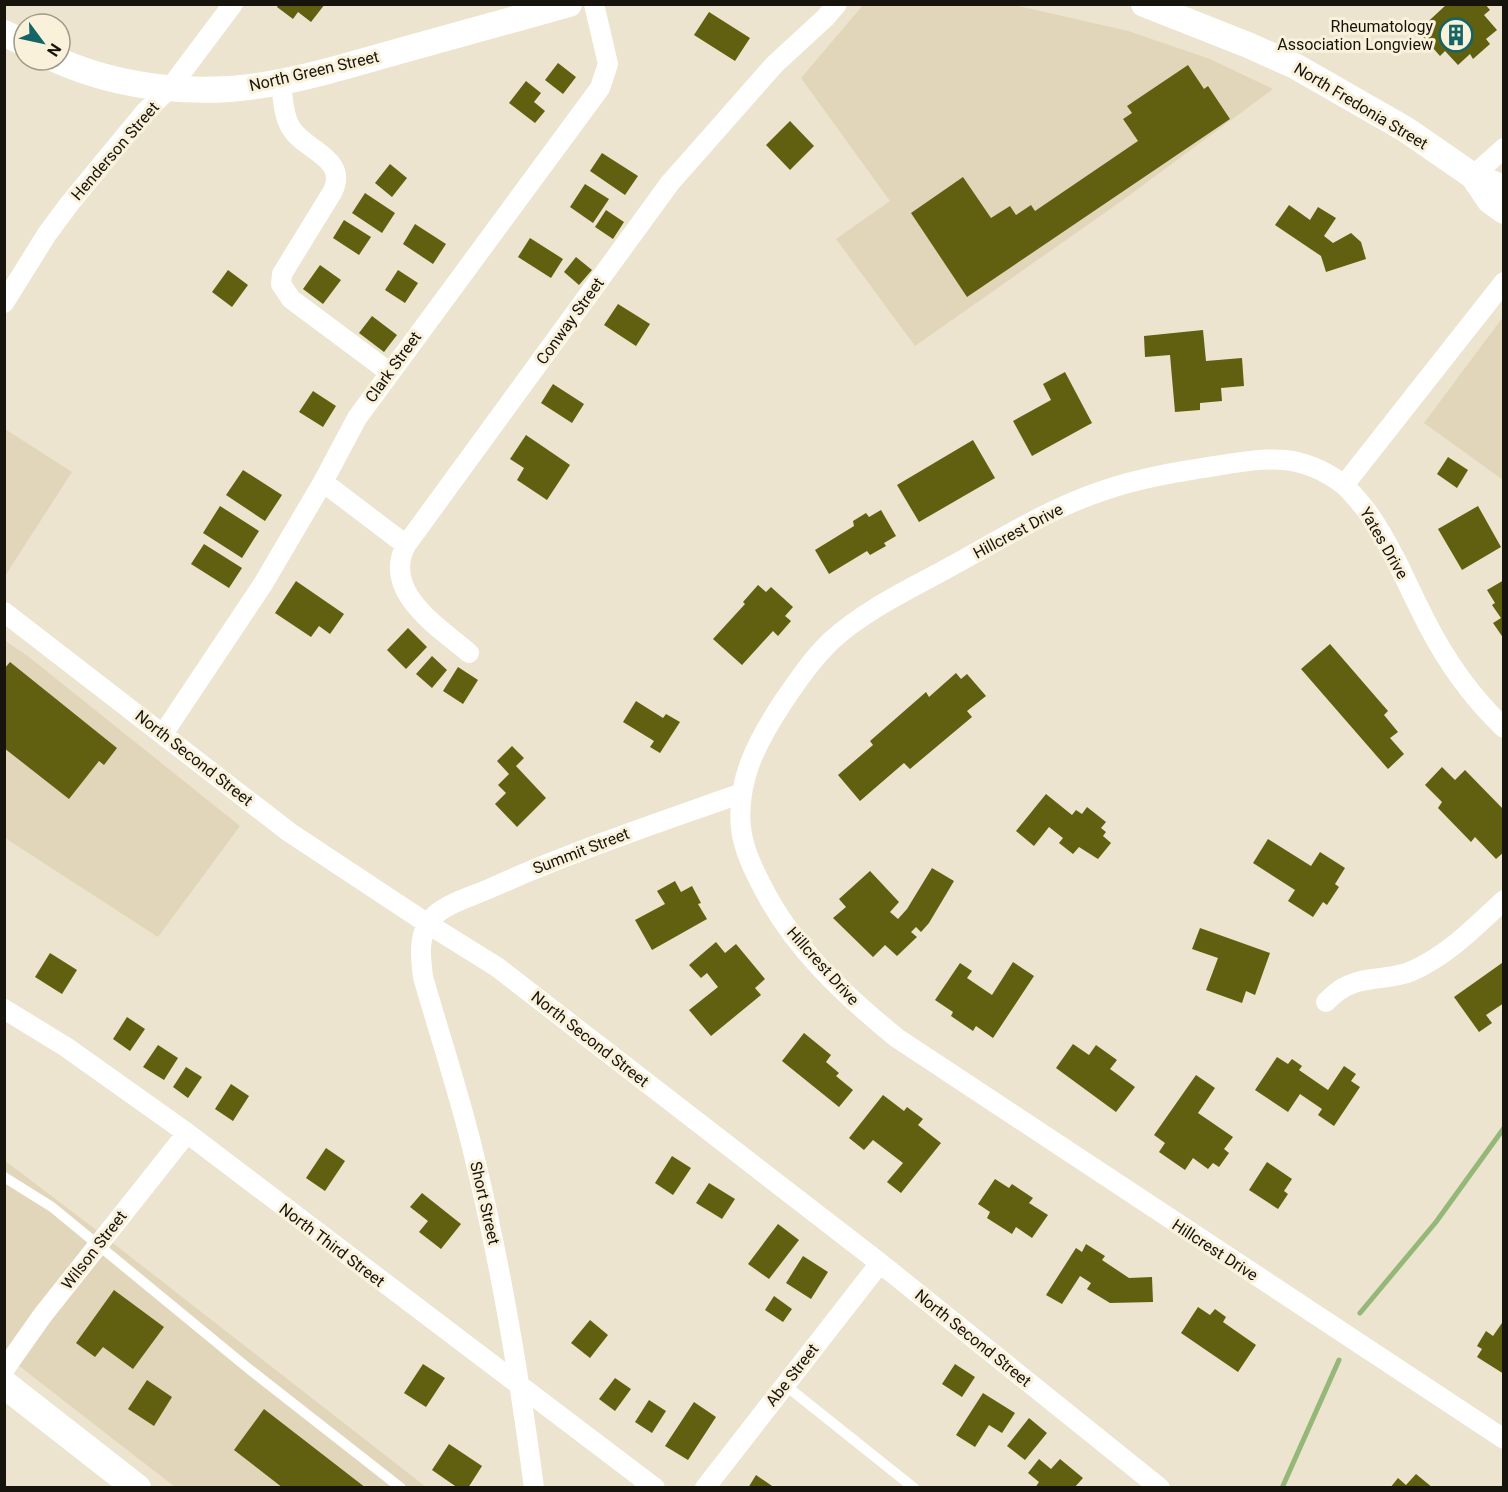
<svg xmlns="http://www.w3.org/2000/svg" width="1508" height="1492" viewBox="0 0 1508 1492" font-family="Roboto,sans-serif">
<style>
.built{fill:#e2d6ba}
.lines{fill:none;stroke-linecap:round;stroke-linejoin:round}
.stream{stroke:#95b777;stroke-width:5}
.building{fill:#606010}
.service{stroke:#fff;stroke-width:10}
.minor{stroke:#fff;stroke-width:20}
.tertiary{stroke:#fff;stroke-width:26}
.secondary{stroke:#fff;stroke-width:28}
.labels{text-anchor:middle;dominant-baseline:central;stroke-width:6;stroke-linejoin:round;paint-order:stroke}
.poi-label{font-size:16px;fill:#17140d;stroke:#faf1db;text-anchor:end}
.street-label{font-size:16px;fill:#17140d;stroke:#faf1db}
</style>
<rect width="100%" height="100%" fill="#ece4ce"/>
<path class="built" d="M1009,4L1128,31L1210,59L1273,89L1123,200L915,346L836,239L890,201L801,78L863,5Z
M1503,317L1504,480H1503L1424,423Z
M5,429L72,472L5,576Z
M4,640L29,657L240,826L158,937L5,838Z
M4,1160L91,1226L426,1487H175L5,1355Z"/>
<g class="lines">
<path class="stream" d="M1360,1313L1436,1222L1504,1128
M1282,1488L1339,1360"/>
</g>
<path class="building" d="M279,4H325L311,22L298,12L293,19L277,7Z
M1447,4H1485L1490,10L1484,15L1497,30L1486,39L1490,44L1473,59L1470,54L1458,65L1445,51L1440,56L1418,31Z
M709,12L750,38L735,61L694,35Z
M558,63L576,77L563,94L545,80Z
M1188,65L1204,89L1208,86L1230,119L967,297L911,213L963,177L991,218L1010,206L1016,215L1031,205L1035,211L1138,141L1123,119L1132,113L1127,106Z
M526,81L541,93L534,102L545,111L535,123L509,103Z
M790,121L814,146L790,170L766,145Z
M602,153L638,176L625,195L590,171Z
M390,164L407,178L392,197L375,183Z
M585,184L609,199L593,223L570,207Z
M365,193L395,213L382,233L352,213Z
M1289,205L1310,220L1318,207L1336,218L1324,236L1333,243L1351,233L1361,242L1366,259L1326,272L1321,256L1275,225Z
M606,210L624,222L613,239L595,227Z
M344,220L371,237L359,255L333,238Z
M415,224L446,244L433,264L403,244Z
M530,238L563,259L551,278L518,257Z
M576,257L592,270L579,285L564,272Z
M320,265L341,280L323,304L303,289Z
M228,270L248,285L232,307L212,292Z
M398,270L418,283L405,303L385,290Z
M618,304L650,324L636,346L604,325Z
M372,316L397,335L384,352L359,333Z
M1203,330L1206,361L1242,358L1244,386L1221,388L1222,401L1200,403V410L1175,412L1170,355L1145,357L1144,336Z
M1065,372L1092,423L1032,456L1013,421L1051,400L1043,384Z
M553,384L584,404L572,423L541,403Z
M313,391L336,406L323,427L299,412Z
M526,435L570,465L547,500L517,480L524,468L510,459Z
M973,440L995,478L919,522L897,485Z
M1448,457L1468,470L1457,488L1437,474Z
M243,470L282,495L265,521L226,495Z
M220,506L259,531L242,558L203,533Z
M1478,506L1501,547L1462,570L1438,529Z
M881,510L896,536L884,543L886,546L870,555L867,551L829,574L815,550L854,526L853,521L866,513L869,517Z
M204,544L242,568L229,588L191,564Z
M1504,580V639L1493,623L1501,618L1492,605L1495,603L1487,590Z
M296,581L344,614L330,634L319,626L311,637L275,613Z
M758,585L766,592L771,587L793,607L785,616L791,621L778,636L773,631L742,665L713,639L745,604L743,602Z
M408,628L427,647L406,669L387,650Z
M1330,644L1388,711L1384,715L1398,732L1390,738L1404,754L1388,769L1301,669Z
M432,656L447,670L432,688L416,674Z
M10,662L117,748L104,765L99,761L69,799L4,748V669Z
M458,667L478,680L463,704L443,691Z
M956,673L961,679L967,674L986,696L967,711L972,717L910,769L904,763L860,801L838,775L873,745L870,741L926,692L929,697Z
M636,701L663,718L666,714L680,722L660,753L650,747L654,741L623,722Z
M512,746L524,758L516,766L546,798L517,827L495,804L506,793L498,785L509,774L497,761Z
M1442,767L1455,780L1465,770L1504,810V852L1496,859L1475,837L1471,842L1438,808L1442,802L1425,785Z
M1046,794L1072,815L1076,810L1082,814L1087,807L1106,822L1101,828L1106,832L1103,836L1111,843L1098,859L1079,847L1073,854L1059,843L1063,838L1049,827L1034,846L1016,831Z
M1268,839L1311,866L1320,852L1345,868L1335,884L1339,887L1327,905L1323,902L1313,917L1288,901L1295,890L1253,863Z
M932,868L954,881L929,923L921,932L916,927L911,932L917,937L897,956L885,945L873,957L833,918L846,907L839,899L870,871L899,902L890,912L898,919L907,909Z
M675,881L681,892L692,886L701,903L698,904L707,919L652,950L635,920L665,904L657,891Z
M1200,928L1270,953L1255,995L1246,991L1242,1003L1206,990L1218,958L1192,949Z
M716,942L725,953L736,944L765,979L755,988L761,995L711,1036L689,1010L718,987L707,973L701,978L689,965Z
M50,953L77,970L62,994L35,977Z
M1013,962L1034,976L993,1038L976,1026L973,1031L951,1016L953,1012L935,1000L960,963L972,971L967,978L992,995Z
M1502,963L1504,965V1003L1486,1015L1492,1023L1479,1032L1454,997Z
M127,1017L145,1029L130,1051L113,1039Z
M804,1033L831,1055L826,1062L839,1073L836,1076L853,1090L839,1107L782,1061Z
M1073,1044L1089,1055L1096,1045L1117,1060L1110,1069L1135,1087L1116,1112L1056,1068Z
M158,1045L178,1058L164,1080L143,1067Z
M1277,1057L1288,1064L1292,1059L1302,1066L1299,1070L1328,1090L1344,1066L1356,1074L1351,1081L1360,1087L1334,1126L1318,1115L1322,1109L1300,1094L1288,1112L1255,1090Z
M186,1067L202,1077L188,1098L173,1087Z
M1196,1075L1215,1088L1198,1113L1233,1137L1224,1149L1229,1153L1219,1167L1213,1163L1208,1169L1193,1158L1185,1170L1159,1152L1165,1143L1154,1135Z
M231,1084L249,1096L233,1121L215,1109Z
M883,1095L904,1111L907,1107L923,1119L918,1125L941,1143L901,1193L887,1182L903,1163L873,1140L864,1150L849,1138Z
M326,1148L345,1161L325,1191L306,1178Z
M672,1156L691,1168L673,1195L655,1183Z
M1267,1162L1292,1179L1284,1191L1288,1194L1278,1209L1249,1190Z
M995,1179L1009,1188L1012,1184L1033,1198L1029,1203L1048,1215L1032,1238L1016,1227L1012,1234L987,1218L990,1212L978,1204Z
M709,1183L735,1199L722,1219L696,1203Z
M422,1193L461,1224L441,1249L419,1232L428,1221L410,1207Z
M778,1224L799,1240L769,1279L748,1264Z
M1086,1244L1105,1256L1102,1260L1129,1278L1152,1277L1153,1302L1110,1303L1087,1289L1091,1283L1080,1276L1062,1304L1046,1295L1076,1248L1082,1252Z
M803,1256L828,1272L811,1299L786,1283Z
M114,1290L164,1327L133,1369L103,1347L95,1357L76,1343Z
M774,1296L792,1309L783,1322L765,1310Z
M1198,1307L1210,1315L1215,1309L1226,1317L1223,1322L1256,1345L1238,1372L1181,1333Z
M590,1320L608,1335L590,1358L571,1343Z
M1504,1320V1374L1477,1357L1482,1349L1477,1346L1486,1331L1493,1336Z
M423,1364L445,1378L426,1407L404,1393Z
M955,1364L975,1377L962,1397L942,1384Z
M615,1378L631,1389L615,1411L599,1399Z
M147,1380L172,1397L154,1426L128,1409Z
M983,1393L1015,1413L1002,1433L989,1425L975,1447L956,1435Z
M649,1400L666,1411L652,1433L635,1422Z
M694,1402L716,1417L688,1460L665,1446Z
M264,1409L366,1488H283L234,1450Z
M1029,1418L1047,1433L1025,1460L1007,1446Z
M449,1444L482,1466L468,1488H458L432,1470Z
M1039,1459L1051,1469L1060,1459L1083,1478L1074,1488H1035L1039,1482L1028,1473Z
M1416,1474L1433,1488H1390L1398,1478L1406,1485Z
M756,1475L775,1488H748Z"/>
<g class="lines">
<path class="service" d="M4,1177L52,1207L249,1369L401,1488
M785,1385L914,1488"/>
<path class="minor" d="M281,82C283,97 283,115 291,128C305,151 348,158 333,191L282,274L281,284L291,299L389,372
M1473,176L1504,148
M1504,282L1344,485C1354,495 1363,505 1371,517C1397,555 1413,600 1436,640C1454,672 1477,702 1504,728
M4,303L47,234L70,203L144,113L170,88L233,4
M323,482L406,545
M1344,485C1300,451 1266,458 1215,466C1177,472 1139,478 1102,491C1048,509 998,541 948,568C908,590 865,610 832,640C813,658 798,680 783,702C758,740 736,780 741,828C743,847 751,865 760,882C791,946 843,994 897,1038L1504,1439
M4,612L289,832L428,924L497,967L880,1263L1160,1488
M469,653C439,627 381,592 406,545L670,183L775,64L825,18L837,4
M163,734L263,584L323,482L357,418L600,88L608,64L594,4
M1326,1002C1330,998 1335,993 1340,990C1361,975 1389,981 1412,971C1448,955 1475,927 1504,900
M4,1009L66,1047L187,1133L655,1488
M4,1370L42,1316L187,1133
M534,1488C519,1373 500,1260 472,1147C458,1090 439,1033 423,977C421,960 418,939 428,923C441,904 471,897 491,888C573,851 658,823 742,793
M705,1488L880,1263"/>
<path class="tertiary" d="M1144,4L1248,45L1295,66L1405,129L1473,176L1504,188
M4,33L24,43
M57,60C120,88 195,96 263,85C308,78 353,64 396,52C454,36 511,20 569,4
M1473,176L1490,201L1504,211"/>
<path class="secondary" d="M4,1384L137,1488"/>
</g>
<defs>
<g id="building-ring" transform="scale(1.725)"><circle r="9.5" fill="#faf1db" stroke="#156466" stroke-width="1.5"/><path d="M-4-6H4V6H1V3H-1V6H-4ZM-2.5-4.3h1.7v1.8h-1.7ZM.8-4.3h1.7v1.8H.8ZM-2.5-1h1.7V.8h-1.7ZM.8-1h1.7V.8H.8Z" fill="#156466"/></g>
</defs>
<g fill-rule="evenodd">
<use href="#building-ring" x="1456" y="35"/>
</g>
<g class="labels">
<g class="poi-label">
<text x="1433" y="26">Rheumatology<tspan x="1433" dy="18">Association Longview</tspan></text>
</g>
<g class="street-label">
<text transform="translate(314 71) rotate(-13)">North Green Street</text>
<text transform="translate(1361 106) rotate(31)">North Fredonia Street</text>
<text transform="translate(115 151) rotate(-49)">Henderson Street</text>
<text transform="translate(570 321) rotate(-54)">Conway Street</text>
<text transform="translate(393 367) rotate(-54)">Clark Street</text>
<text transform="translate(1018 531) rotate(-28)">Hillcrest Drive</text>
<text transform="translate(1384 543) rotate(60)">Yates Drive</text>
<text transform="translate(194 758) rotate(38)">North Second Street</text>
<text transform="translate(581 851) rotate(-21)">Summit Street</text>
<text transform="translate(823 966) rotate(48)">Hillcrest Drive</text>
<text transform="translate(590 1039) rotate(38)">North Second Street</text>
<text transform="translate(485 1203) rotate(77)">Short Street</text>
<text transform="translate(332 1245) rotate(37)">North Third Street</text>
<text transform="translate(94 1250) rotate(-52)">Wilson Street</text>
<text transform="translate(1215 1250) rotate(33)">Hillcrest Drive</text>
<text transform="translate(973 1338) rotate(39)">North Second Street</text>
<text transform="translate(792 1375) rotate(-52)">Abe Street</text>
</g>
</g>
<rect width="1508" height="1492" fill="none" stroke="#17140d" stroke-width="12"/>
<g transform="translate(42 42) rotate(123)"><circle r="28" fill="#faf1db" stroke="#9f9989" stroke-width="1.5"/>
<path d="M0-4.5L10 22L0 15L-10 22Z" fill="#156466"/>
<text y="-9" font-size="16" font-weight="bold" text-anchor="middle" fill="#17140d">N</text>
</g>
</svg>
